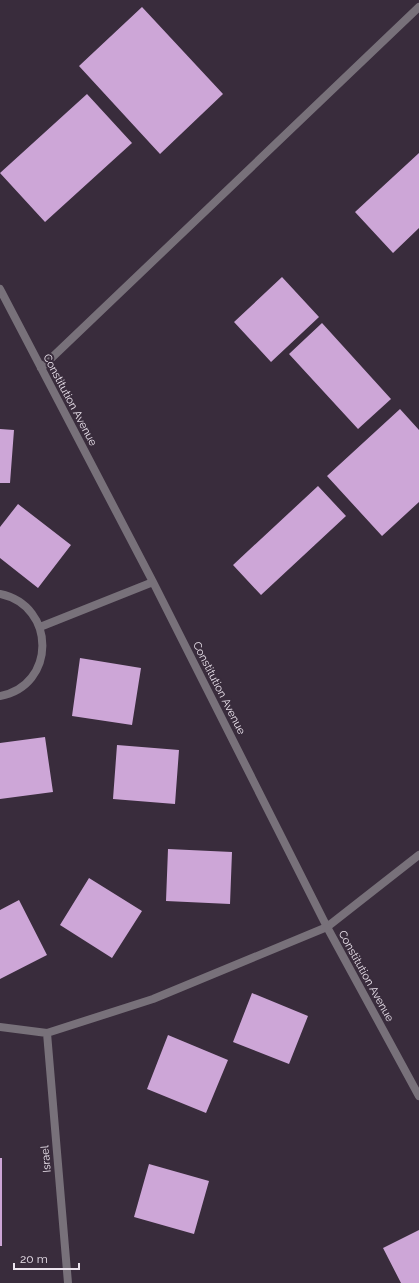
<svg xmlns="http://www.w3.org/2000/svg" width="419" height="1283" viewBox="0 0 419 1283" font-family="Raleway,sans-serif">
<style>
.building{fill:#cda6d7}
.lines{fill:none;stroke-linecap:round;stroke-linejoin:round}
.minor{stroke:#78717a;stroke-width:8}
.labels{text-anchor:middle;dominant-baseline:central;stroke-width:4;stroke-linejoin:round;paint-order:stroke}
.street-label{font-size:11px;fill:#ece4ee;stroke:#392c3c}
</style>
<rect width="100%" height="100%" fill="#392c3c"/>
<path class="building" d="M142,7L223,94L160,154L79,66Z
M87,94L132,143L45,222L0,173Z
M419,153V228L393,253L355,212Z
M282,277L319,317L271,362L234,322Z
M322,323L391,399L358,429L289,354Z
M400,409L419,430V502L382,536L327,476Z
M0,429L14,430L10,483H0Z
M318,486L346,516L261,595L233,565Z
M18,504L71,545L38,588L0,558V527Z
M80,658L141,668L132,725L72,716Z
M45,737L53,792L0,799V743Z
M117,745L179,750L175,804L113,799Z
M168,849L232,852L230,904L166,901Z
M89,878L142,911L112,958L60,925Z
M19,900L47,955L0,979V910Z
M252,993L308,1016L289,1064L233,1042Z
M168,1035L228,1060L206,1113L147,1089Z
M0,1158H2V1246H0Z
M149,1164L209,1181L194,1234L134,1217Z
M419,1230V1283H401L383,1248Z"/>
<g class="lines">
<path class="minor" d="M0,289L153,582L327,927L419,1096
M41,368L419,7
M0,594C57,606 56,686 0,696
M40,627L153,582
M0,1027L47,1033L153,999L327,927L419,855
M47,1033L68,1283"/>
</g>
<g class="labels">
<g class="street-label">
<text transform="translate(70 400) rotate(62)">Constitution Avenue</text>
<text transform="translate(219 688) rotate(63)">Constitution Avenue</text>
<text transform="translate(366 976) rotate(61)">Constitution Avenue</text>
<text transform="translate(46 1159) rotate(-95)">Israel</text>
</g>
</g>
<path d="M14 1263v6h65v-6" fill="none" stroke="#ece4ee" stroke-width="2"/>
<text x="20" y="1263" font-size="12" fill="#ece4ee" stroke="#392c3c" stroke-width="3" paint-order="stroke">20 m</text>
</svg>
